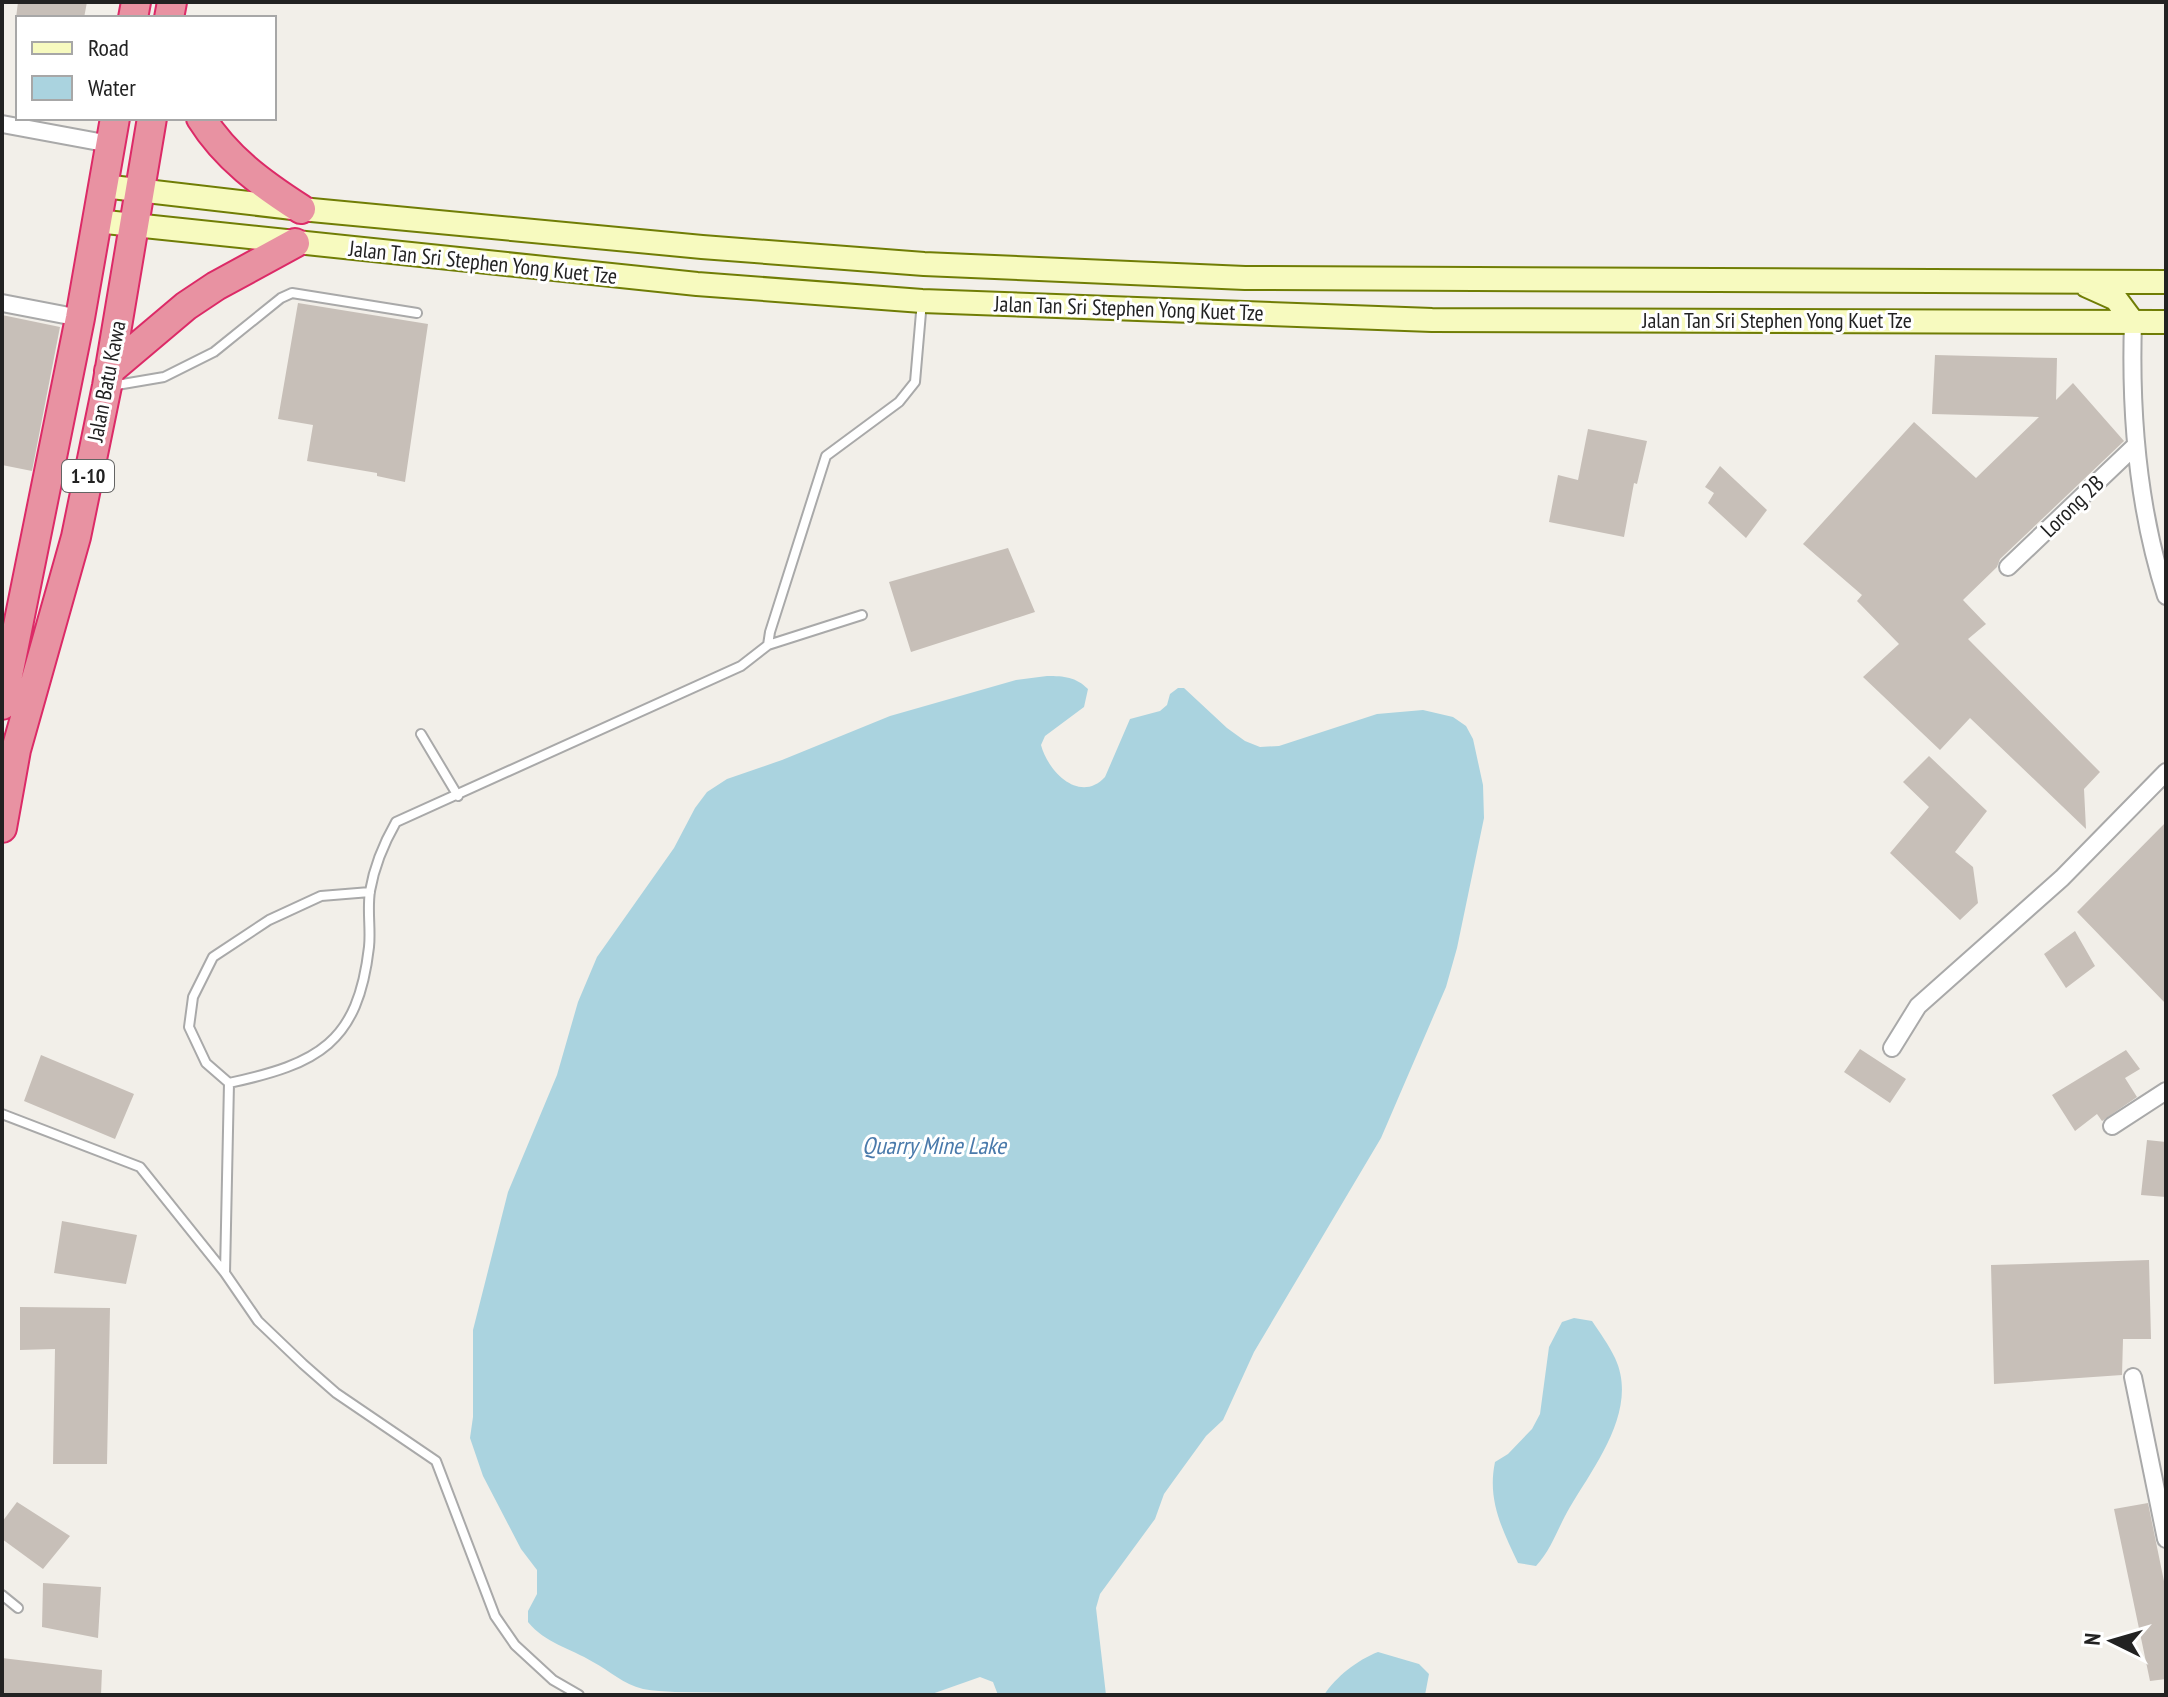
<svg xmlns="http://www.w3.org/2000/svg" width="2168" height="1697" viewBox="0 0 2168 1697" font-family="'PT Sans Narrow',sans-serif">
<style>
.water{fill:#aad3df}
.building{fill:#c7bfb8}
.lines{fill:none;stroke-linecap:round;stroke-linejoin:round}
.lane-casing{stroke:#a9a9a9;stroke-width:12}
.street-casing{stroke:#a9a9a9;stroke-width:20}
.secondary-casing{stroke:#707d05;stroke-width:26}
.highway-casing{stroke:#dc2a67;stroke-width:32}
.lane{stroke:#fff;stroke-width:8}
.street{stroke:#fff;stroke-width:16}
.secondary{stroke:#f7fabf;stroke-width:22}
.highway{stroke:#e892a2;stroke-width:28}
.labels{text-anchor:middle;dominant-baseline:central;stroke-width:6;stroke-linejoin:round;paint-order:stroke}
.shield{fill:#fff;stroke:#646464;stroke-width:2}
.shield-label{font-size:20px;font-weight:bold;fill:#222}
.street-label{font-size:22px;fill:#222;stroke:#fff}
.water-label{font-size:24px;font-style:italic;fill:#4a7aab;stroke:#fff}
</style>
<rect width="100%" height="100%" fill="#f2efe9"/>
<path class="water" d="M1047,676C1064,676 1076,677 1088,689L1084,707L1045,736L1041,745C1048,772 1080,804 1105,777L1130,719L1160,711L1167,705L1170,694L1178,688H1184L1227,728L1245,741L1260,747L1279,746L1377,714L1423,710L1453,717L1466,726L1473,739L1483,785L1484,818L1457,948L1446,987L1381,1138L1254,1352L1223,1420L1206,1436L1174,1480L1164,1494L1155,1519L1100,1594L1096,1608L1106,1695H998L993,1682L980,1677L929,1695L675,1692C665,1691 653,1691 643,1689C623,1684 610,1671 593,1662C570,1648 545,1643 528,1622V1611L537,1594V1570L521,1549L483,1476L470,1438L473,1417V1330L508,1192L557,1075L578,1002L597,957L674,848L695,808L707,792L727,779L782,760L890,716L1016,680Z
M1574,1318L1592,1321C1600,1333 1609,1345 1615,1358C1639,1409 1595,1465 1570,1507C1558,1527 1552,1549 1536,1566L1518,1563C1502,1529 1487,1500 1495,1462L1508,1454L1532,1429L1540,1414L1549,1347L1562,1322Z
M1378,1652L1419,1664L1429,1674L1425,1695H1324C1336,1677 1357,1660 1378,1652Z"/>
<path class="building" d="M18,2H87L84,18H16Z
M298,303L428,324L405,482L377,476V473L307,461L313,425L278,419Z
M2,315L60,327L32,471L2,465Z
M1935,355L2057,358L2056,400L2073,383L2124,441L2000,559L1997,567L1963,600L1986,624L1968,639L2100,772L2084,789L2086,829L1970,718L1940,750L1863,677L1899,644L1857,601L1862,595L1803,544L1914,422L1976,478L2039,417L1932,414Z
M1588,429L1647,441L1637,484L1634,483L1624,537L1549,522L1558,475L1578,480Z
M1720,466L1767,510L1746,538L1708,503L1714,493L1705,487Z
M1008,548L1035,612L911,652L889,582Z
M1929,756L1987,811L1955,852L1973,867L1978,903L1960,920L1890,853L1929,807L1903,782Z
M2166,822V1004L2077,912Z
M2075,931L2095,966L2066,988L2044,954Z
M1860,1049L1906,1079L1890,1103L1844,1072Z
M2126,1050L2140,1069L2125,1078L2137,1097L2102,1121L2097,1114L2075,1131L2052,1095Z
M41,1055L134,1094L115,1139L24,1101Z
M2147,1140L2166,1142V1197L2141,1195Z
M62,1221L137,1235L126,1284L54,1273Z
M2149,1260L2151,1339H2123L2122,1375L1994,1384L1991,1265Z
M20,1307L110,1308L107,1464H53L55,1349L20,1350Z
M17,1502L70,1536L43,1569L2,1539V1522Z
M2148,1503L2166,1591V1679L2150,1681L2114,1509Z
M43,1583L101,1587L98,1638L42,1627Z
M2,1658L102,1670L101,1695H2Z"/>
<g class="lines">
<g class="lane-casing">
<path id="lane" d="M111,386L164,377L214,352L281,298L292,293L417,313
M768,645L862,615
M421,734L458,796
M370,892L321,896L269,920L213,957L193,997L189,1027L206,1063L229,1083C318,1064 358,1043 369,947C371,929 367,910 370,891C374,868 384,843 396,822L741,666L768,645L770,632L826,456L899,402L915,382L922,301
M2,1114L140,1167L225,1273L229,1083
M225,1273L258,1321L303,1364L336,1393L436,1461L495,1616L515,1645L553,1680L579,1695
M2,1595L18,1608"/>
</g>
<g class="street-casing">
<path id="street" d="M2,124L110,144
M2,303L80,318
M2133,322C2130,413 2138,509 2166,596
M2008,567L2135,446
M1892,1048L1918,1006L2062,878L2166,772
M2112,1126L2166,1091
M2133,1377L2166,1539"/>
</g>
<g class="secondary-casing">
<path id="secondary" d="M103,186L301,209L702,247L924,264L1245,278L2166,282
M96,221L697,284L922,301L1432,320L2166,322
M2087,286L2116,299L2133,322"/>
</g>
<g class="highway-casing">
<path id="highway" d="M133,18L136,2
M169,18L172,2
M201,118C226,158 262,184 301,209
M109,371L186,306L216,286L295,243
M2,705L80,318L115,118
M2,828L16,750L76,537L107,386L152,118"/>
</g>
<use href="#lane" class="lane"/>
<use href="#street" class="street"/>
<use href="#secondary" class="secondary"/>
<use href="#highway" class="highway"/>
</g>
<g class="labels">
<rect class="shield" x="62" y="460" width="52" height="32" rx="6"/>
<g class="shield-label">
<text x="88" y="476">1-10</text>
</g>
<g class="street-label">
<text transform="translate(483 262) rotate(6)">Jalan Tan Sri Stephen Yong Kuet Tze</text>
<text transform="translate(1129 308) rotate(2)">Jalan Tan Sri Stephen Yong Kuet Tze</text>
<text x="1777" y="320">Jalan Tan Sri Stephen Yong Kuet Tze</text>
<text transform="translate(106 381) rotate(-79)">Jalan Batu Kawa</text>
<text transform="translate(2072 506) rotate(-44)">Lorong 2B</text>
</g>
<g class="water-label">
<text x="934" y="1145">Quarry Mine Lake</text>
</g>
</g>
<rect width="2168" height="1697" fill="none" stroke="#222222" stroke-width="8"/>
<rect x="16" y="16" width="260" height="104" fill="#ffffff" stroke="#a7a7a7" stroke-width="2"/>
<rect x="32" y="42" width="40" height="12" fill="#f7fabf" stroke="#a7a7a7" stroke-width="2"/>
<text x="88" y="56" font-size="24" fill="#222222">Road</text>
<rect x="32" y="76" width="40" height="24" fill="#aad3df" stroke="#a7a7a7" stroke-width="2"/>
<text x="88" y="96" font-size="24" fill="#222222">Water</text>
<g transform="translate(2112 1641) rotate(275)" stroke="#ffffff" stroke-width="6" paint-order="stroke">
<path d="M0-6L14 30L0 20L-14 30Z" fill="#222222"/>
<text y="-12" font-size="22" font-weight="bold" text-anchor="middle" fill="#222222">N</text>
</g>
</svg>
